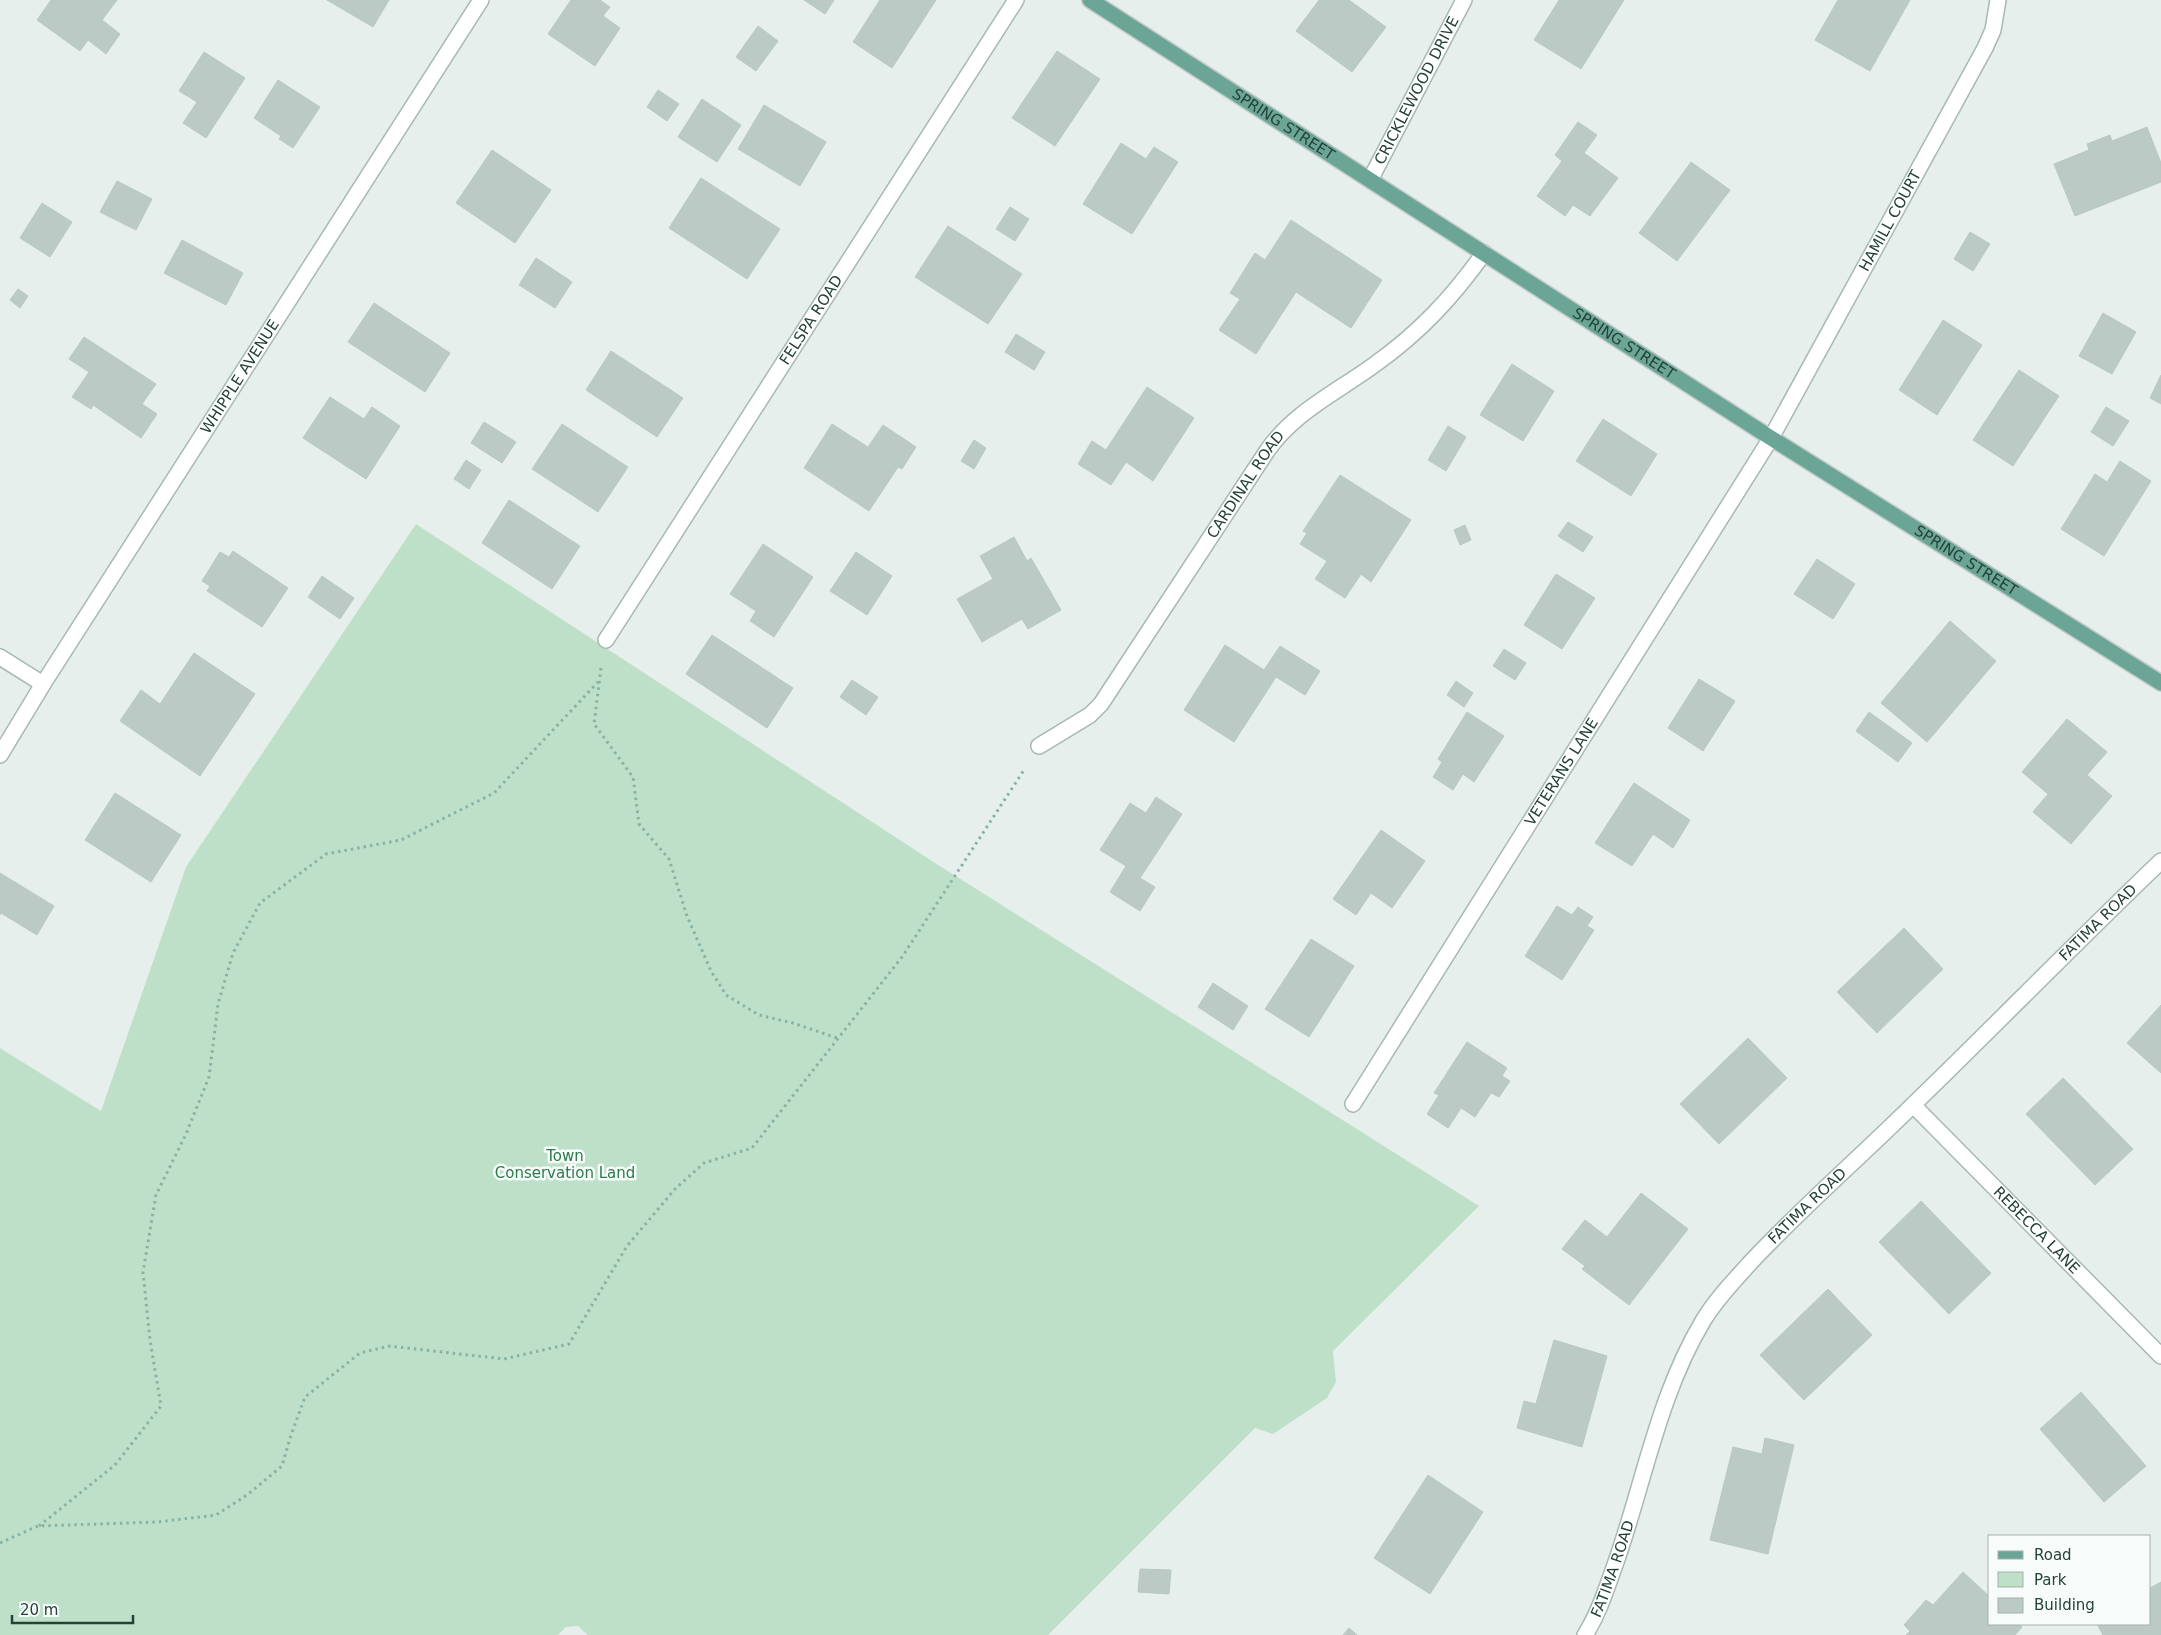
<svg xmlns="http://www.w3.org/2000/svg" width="2161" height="1635" viewBox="0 0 2161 1635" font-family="'DejaVu Sans',sans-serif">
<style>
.green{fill:#bfe0c8}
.building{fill:#bbcac4;stroke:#b8c9c2}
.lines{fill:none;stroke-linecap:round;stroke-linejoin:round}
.minor-casing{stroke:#a8b8b2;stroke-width:18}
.major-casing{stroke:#c2cac8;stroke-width:18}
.path{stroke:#86b3a5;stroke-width:3;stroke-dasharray:2.5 4;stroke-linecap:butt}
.minor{stroke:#fff;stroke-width:15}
.major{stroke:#6aa596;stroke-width:15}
.labels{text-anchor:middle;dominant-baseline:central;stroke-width:5;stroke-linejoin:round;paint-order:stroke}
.street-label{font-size:15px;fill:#24423a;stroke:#f7fbf9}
.park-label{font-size:15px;fill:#2d7a4b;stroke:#f7fbf9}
</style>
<rect width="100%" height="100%" fill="#e6efeb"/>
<path class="green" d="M416,524L935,863L1479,1206L1333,1351L1336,1382L1327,1398L1273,1434L1255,1428L1048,1635H588L578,1626L566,1627L558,1635H0V1048L101,1111L186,867Z"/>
<path class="building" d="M51,0H117L102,20L120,34L106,54L88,40L80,51L37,20Z
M327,0H389L373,27Z
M571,0H600L610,7L603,16L620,28L595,66L548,34Z
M804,0H834L825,14Z
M880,0H936L892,68L853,42Z
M1319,0H1349L1386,27L1352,72L1296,31Z
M1559,0H1624L1581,69L1534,40Z
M1838,0H1910L1870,71L1815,40Z
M758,26L778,41L756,71L736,57Z
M1057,51L1100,79L1055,146L1012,118Z
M204,52L245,78L206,138L183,123L197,102L179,91Z
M278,80L320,107L293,148L279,139L281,136L254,118Z
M658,90L679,104L667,121L647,107Z
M702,99L741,125L717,162L678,137Z
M764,105L826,142L800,186L738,149Z
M1578,122L1597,135L1584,153L1618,178L1590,216L1573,205L1565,216L1537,196L1562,161L1555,155Z
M2147,127L2161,163V182L2075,216L2054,164L2089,150L2087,144L2110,135L2112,141Z
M1121,143L1146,159L1154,147L1178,162L1132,234L1083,204Z
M492,150L551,190L515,243L456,203Z
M1691,162L1730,190L1677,261L1639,233Z
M701,178L780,229L747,279L669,228Z
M117,181L152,199L136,230L100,212Z
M42,203L72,222L50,257L20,238Z
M1010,207L1029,219L1015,241L996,229Z
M1291,220L1382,280L1351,328L1296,292L1256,354L1219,330L1240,299L1230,293L1255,253L1265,260Z
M948,226L1022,274L988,324L915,277Z
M1970,232L1990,244L1973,271L1954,259Z
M182,240L243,273L226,305L164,273Z
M536,258L572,282L555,308L519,285Z
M18,289L28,296L20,308L10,300Z
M374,303L450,353L425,392L348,342Z
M2103,313L2136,332L2112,374L2079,356Z
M1943,320L1982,345L1937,415L1899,390Z
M1016,334L1045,352L1034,370L1005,352Z
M84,337L156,384L142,404L157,414L141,438L93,405L91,409L72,397L89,372L69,359Z
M611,351L683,398L657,437L586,390Z
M1512,364L1554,391L1523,441L1480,415Z
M2019,370L2059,396L2013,466L1973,440Z
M2161,375V404L2150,398Z
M1147,387L1194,418L1153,481L1126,462L1111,485L1078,464L1092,441L1106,450Z
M330,397L364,419L372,407L400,426L366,479L303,438Z
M2106,407L2129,421L2113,446L2091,432Z
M1603,419L1657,454L1631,496L1576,461Z
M484,422L516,442L502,463L471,443Z
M562,424L628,467L598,512L532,469Z
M832,424L868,447L883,425L916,447L902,469L898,467L869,511L804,468Z
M1448,426L1466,437L1446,471L1428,460Z
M974,440L986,448L974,469L961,461Z
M466,460L481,470L469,489L454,479Z
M2120,461L2151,481L2104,556L2061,529L2095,474L2107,482Z
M1340,475L1411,520L1371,582L1361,574L1345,598L1315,579L1327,561L1300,544L1307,533L1303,531Z
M509,500L580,546L552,589L482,543Z
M1568,522L1593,537L1583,552L1558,536Z
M1465,525L1471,540L1460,545L1454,530Z
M1014,537L1027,561L1031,558L1061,610L1028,629L1022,619L982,642L957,599L993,579L980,556Z
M763,544L813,577L774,637L750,621L756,611L730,594Z
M233,551L288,588L262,627L207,591L210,586L202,581L220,552L229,557Z
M856,552L892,576L867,615L830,591Z
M1817,559L1855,584L1833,619L1794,594Z
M1556,574L1595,598L1562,649L1524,625Z
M322,576L354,598L340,619L308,597Z
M1950,621L1996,661L1927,742L1881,703Z
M712,635L793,688L767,728L686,674Z
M1225,645L1264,670L1280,646L1320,671L1305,695L1276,677L1234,742L1184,710Z
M1504,649L1526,663L1515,680L1493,666Z
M194,653L255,694L200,776L120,721L141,690L160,704Z
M1699,679L1735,701L1703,751L1668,728Z
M852,680L878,697L866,715L840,697Z
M1456,681L1473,693L1464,707L1447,695Z
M1467,712L1504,736L1474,782L1463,774L1453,790L1433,777L1442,762L1438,759Z
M1869,712L1912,743L1898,762L1856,731Z
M2067,719L2107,752L2087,775L2112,796L2071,844L2033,812L2048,794L2022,772Z
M1634,783L1690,820L1673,848L1653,834L1632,866L1595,843Z
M115,793L181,835L151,882L85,840Z
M1156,797L1182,814L1140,878L1155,887L1140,911L1110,892L1126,866L1100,850L1130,803L1146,813Z
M1381,830L1425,861L1392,908L1371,893L1356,915L1333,899Z
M0,873L54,906L37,935L1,913L0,915Z
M1557,906L1572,915L1578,907L1593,917L1587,926L1594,930L1562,980L1525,956Z
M1904,928L1943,969L1877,1033L1837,992Z
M1311,939L1354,966L1309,1037L1265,1009Z
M1213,983L1248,1006L1233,1030L1198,1007Z
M2161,1005V1073L2127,1043Z
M1748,1038L1787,1078L1719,1144L1680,1104Z
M1467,1042L1507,1068L1502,1076L1510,1081L1499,1097L1491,1093L1475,1117L1461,1108L1448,1128L1427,1114L1439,1095L1434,1093Z
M2063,1078L2133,1149L2095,1185L2026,1114Z
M1641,1193L1688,1229L1629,1305L1582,1269L1585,1266L1562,1249L1585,1220L1607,1237Z
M1921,1201L1991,1273L1949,1314L1879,1242Z
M1828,1289L1872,1335L1804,1400L1760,1355Z
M1554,1340L1607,1356L1582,1447L1517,1428L1524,1401L1536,1404Z
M2081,1392L2146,1466L2104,1502L2040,1429Z
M1765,1438L1794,1445L1768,1554L1710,1540L1733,1447L1762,1454Z
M1428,1475L1483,1512L1430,1594L1374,1558Z
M1140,1569L1171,1570L1169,1594L1138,1592Z
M1963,1572L1990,1597V1624H2019L2022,1627L2015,1635H1906L1910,1631L1904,1625L1926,1600L1933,1605Z
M2161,1582V1635H2103L2097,1624H2150V1588Z
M1349,1628L1357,1635H1343Z"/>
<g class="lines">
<g class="minor-casing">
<g id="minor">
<path id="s1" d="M1370,180L1464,0"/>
<path id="s2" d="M606,640L1016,0"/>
<path d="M0,657L43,684"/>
<path id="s3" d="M1039,746L1090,715L1101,704L1267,451C1294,412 1337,392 1374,365C1419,333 1452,298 1484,253"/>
<path id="s4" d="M0,755L43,684L481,0"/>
<path id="s5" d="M1353,1104L1771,438L1985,48L1993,30L1998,0"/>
<path id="s6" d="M1913,1105L2161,1356"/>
<path id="s7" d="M1585,1635C1599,1613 1607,1587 1616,1562C1644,1482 1659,1394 1703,1321C1716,1299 1734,1281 1750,1263C1793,1217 1840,1175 1885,1132C1978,1043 2068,950 2161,861"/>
</g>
</g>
<g class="major-casing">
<g id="major">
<path id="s8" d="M1090,0L1771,438L2161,683"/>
</g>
</g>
<path class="path" d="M601,668L594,724L633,777L639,824L669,859L687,916L711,971L726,995L759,1015L793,1023L837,1038
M39,1526L115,1465L161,1406L150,1340L143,1272L156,1195L186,1134L209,1077L218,1004L233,953L260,903L326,854L401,840L494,793L598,682
M0,1543L38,1526L158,1522L216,1515L247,1495L282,1466L291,1435L305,1397L360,1353L389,1346L504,1359L569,1344L627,1246L675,1189L704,1163L752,1148L902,957L1024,770"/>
<use href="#minor" class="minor"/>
<use href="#major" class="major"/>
</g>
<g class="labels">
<g class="street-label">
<text stroke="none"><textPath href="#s1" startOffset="101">CRICKLEWOOD DRIVE</textPath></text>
<text stroke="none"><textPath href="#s8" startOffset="230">SPRING STREET</textPath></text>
<text stroke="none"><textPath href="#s5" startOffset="1034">HAMILL COURT</textPath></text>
<text stroke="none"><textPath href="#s2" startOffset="380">FELSPA ROAD</textPath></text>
<text stroke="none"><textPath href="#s8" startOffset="635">SPRING STREET</textPath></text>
<text stroke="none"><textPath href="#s4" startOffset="448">WHIPPLE AVENUE</textPath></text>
<text stroke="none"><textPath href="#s3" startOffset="338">CARDINAL ROAD</textPath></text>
<text stroke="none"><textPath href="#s8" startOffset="1040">SPRING STREET</textPath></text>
<text stroke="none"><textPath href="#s5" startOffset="392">VETERANS LANE</textPath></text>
<text stroke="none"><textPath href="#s7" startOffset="898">FATIMA ROAD</textPath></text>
<text stroke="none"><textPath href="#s7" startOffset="492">FATIMA ROAD</textPath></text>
<text stroke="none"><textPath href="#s6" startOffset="176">REBECCA LANE</textPath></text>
<text stroke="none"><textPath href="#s7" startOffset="72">FATIMA ROAD</textPath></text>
</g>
<g class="park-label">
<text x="565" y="1156">Town<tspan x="565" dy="17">Conservation Land</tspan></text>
</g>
</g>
<rect x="1988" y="1535" width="162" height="90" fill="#f7fbf9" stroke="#a3b1ad"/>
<rect x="1998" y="1551" width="25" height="8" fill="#6aa596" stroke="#a3b1ad"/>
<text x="2034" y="1560" font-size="15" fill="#24423a">Road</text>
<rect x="1998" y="1572" width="25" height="15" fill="#bfe0c8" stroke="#a3b1ad"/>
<text x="2034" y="1585" font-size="15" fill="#24423a">Park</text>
<rect x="1998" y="1598" width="25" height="15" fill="#bbcac4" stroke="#a3b1ad"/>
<text x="2034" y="1610" font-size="15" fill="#24423a">Building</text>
<path d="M12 1615v8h121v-8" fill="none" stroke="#24423a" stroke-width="2.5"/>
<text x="20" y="1615" font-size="15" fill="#24423a" stroke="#f7fbf9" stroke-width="4" paint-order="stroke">20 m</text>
</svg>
